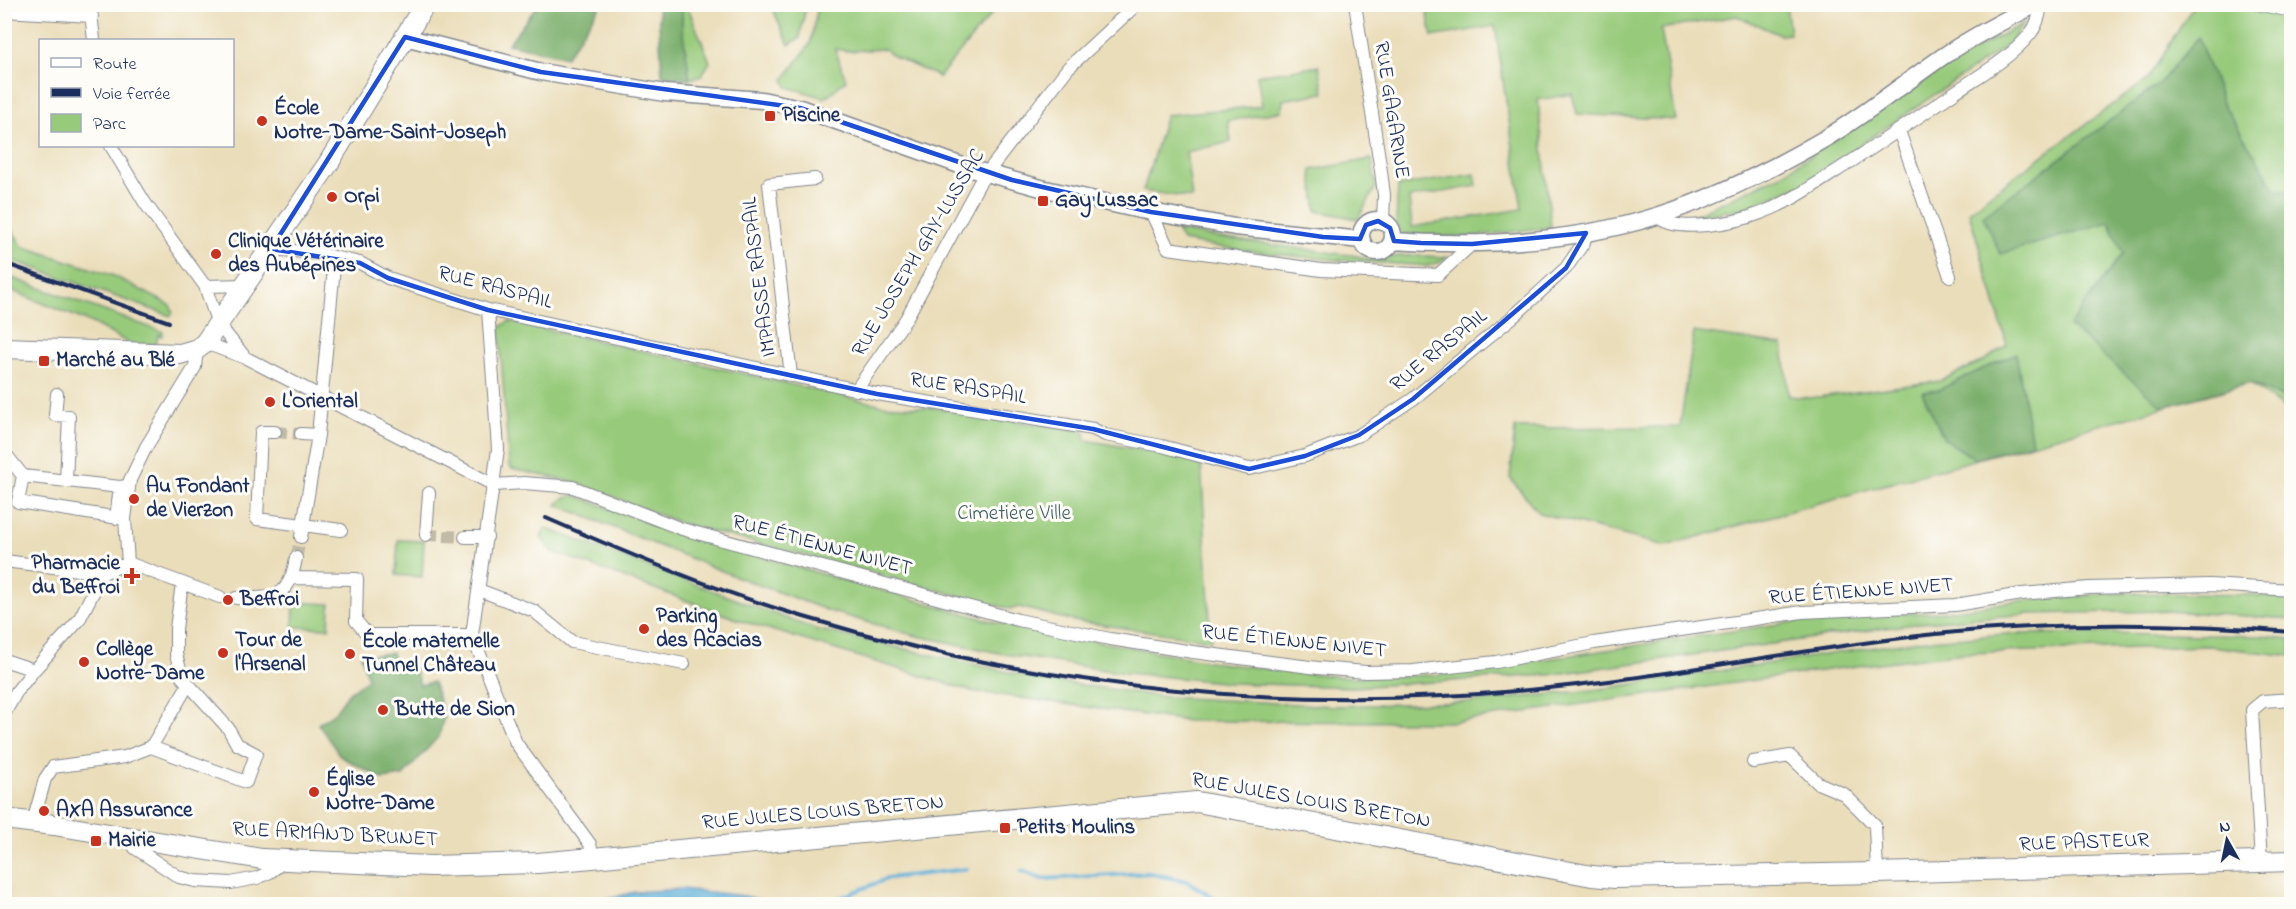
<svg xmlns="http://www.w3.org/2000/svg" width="2296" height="909" viewBox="0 0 2296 909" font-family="'Indie Flower',sans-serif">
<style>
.green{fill:#97ca7a;stroke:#597c6c;stroke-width:1.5}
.forest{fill:#79ae6a;stroke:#4a6e64;stroke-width:1.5}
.water{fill:#5baed7;stroke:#3b6e9a;stroke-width:1.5}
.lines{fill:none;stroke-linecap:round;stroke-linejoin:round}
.stream{stroke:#5baed7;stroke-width:4}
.street-tunnel{stroke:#c1baa7;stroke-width:12;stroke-dasharray:12 6;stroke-linecap:butt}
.street-casing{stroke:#82868c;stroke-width:14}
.secondary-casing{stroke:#82868c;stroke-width:19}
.primary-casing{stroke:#82868c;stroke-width:22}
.street{stroke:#fff;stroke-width:12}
.secondary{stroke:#fff;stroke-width:16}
.primary{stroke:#fff;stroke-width:20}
.rail{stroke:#1b2f5e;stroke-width:4}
.marked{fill:none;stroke:#1d4ed8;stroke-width:4.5;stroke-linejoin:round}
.poi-dot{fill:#c8321e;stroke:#fdfcf7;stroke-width:2}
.labels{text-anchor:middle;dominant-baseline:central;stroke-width:6;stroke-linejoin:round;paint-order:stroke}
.poi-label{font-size:21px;font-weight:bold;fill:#1b2f5e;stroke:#fdfcf7;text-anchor:start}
.street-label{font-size:21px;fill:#1b2f5e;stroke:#fdfcf7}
.park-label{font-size:21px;fill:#405e66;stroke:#fdfcf7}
</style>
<rect width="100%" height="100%" fill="#fdfcf7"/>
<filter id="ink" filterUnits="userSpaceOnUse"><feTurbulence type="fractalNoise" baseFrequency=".0167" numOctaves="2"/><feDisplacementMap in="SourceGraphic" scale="12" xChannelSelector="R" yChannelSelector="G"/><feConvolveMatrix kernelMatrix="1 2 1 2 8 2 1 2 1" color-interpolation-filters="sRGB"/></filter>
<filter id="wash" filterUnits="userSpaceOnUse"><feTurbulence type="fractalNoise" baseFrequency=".008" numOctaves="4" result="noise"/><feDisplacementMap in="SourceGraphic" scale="24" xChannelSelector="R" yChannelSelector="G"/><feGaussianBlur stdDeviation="1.35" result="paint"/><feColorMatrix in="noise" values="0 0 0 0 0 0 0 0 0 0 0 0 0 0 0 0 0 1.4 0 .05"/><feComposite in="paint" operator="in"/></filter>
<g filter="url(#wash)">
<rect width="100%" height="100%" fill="#eaddb9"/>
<path class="green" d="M682,5H687L710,62L701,76L690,79L682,28Z
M771,5H806L800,38L789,45Z
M818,5V4L999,5L939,77L893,56L884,49L848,51L835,49L846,80L825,98L787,87L784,79L810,44Z
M1426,5H1786L1790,34L1780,35L1737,16L1661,29L1676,120L1577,114L1572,94L1538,100L1551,227L1467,237L1401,234L1396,222L1398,186L1475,174L1477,186L1409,198L1412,227L1522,209L1495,26L1432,37Z
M2194,5H2291V413L2250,383L1665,546L1539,513L1510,478L1515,428L1680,427L1694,332L1783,345L1789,396L1810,398L1940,381L1983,361L2007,345L1969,212L1993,192L2148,79Z
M2025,22L2008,45L1801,185L1742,209L1690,217L1779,176L1953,62Z
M1319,66L1324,93L1283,100L1282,111L1228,121L1231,142L1186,152L1192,198L1143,191L1166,115L1262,106L1257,75Z
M1372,159L1376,187L1358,219L1317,211L1311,170Z
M5,218L22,246L114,276L170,305L173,312L171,316L5,258Z
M1176,230L1220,238L1358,256C1376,263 1383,258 1400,256C1415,255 1432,257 1447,257L1441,262L1428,266C1346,261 1264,256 1182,241Z
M4,275L163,332L162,336L158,335L156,344H130L94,324L5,288Z
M509,321L883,405L936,408L1085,432L1086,440L1201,461L1211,640L1074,621L1019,607L1011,609L683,524L577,483L512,469L509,465L499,328Z
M573,495L688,537L1010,626L1226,664L1342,677L1440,675L1832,616L1940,612L2015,601L2121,593L2252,595L2291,599V619L2167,611L2030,614L1936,621L1549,675L1353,687L1231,683L1117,672L1004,654L913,635L832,612L732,575L557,505L563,499Z
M545,528L815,629L1045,680L1165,697L1334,706L1474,702L1593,690L1915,641L2007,634L2108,633L2261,636L2291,639V656L2210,646L1965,653L1886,662L1453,722L1188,721L971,691L742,621L551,551L541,537Z
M398,540L424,541L422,577L396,575Z
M294,602L330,604L329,628L293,627Z"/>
<path class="forest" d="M538,5V4L601,5L566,57L508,44Z
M658,5H682V28L690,79L662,75Z
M2198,37L2222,102L2276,190L2291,191V401L2250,383L2163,407L2069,326L2123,253L2109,222L2000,254L1983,216L2160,83Z
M2016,353L2032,443L1975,459L1944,439L1922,392L1938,390Z
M392,653L398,671L414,667L420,685L433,682L444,716L439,736L403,776L383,779L341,757L318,724L335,712L349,692L368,679L361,656Z"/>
<path class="water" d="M682,889L744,896L776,904H587L635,892Z"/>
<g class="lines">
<path class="stream" d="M1021,871L1043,879L1148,873L1187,881L1224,904
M825,904L889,878L967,869"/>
</g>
</g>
<g filter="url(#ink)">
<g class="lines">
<path class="street-tunnel" d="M275,432L301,434
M426,535L465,537
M296,558L301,537"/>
<g class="street-casing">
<path id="street" d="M90,4L94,40
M1355,4L1381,171L1384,195L1383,222
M2257,4L2292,11
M4,11L92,16
M1899,131L1950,276
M111,146L145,203L205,286L218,324L244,356
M1151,212L1168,248L1321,270L1438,275L1472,244
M1657,216C1676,235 1738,222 1761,213C1790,202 1815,185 1841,168C1879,144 1917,118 1955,92C1980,75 2011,58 2030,34C2037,26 2040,14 2041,4
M271,249L316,253L360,263L388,278L488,310L877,394L1093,429L1105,435L1162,446L1249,469L1305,456L1359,435L1413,399L1515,315L1566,268L1584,242L1586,233
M205,286L245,285
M488,310L498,449L472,635L516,743L590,844L593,858
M205,343L246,358L494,485L524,483L573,487L682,529L1018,620L1110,639L1193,652L1318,668L1366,672L1413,671L1496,662L1594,643L1802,612L1955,605L2022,594L2089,588L2210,585L2292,590
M791,376L769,184L815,179
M856,390L906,319L980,182L1068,68L1137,4
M57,394L55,415L69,416L66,481
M275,432H261L257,519L341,530
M301,434L318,435
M4,452L23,476L120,487L129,485
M23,476L18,502L125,519
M116,518L120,487
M426,535L429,493
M301,537L318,435L335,257
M465,537H487
M4,561L103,573L128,563
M128,563L125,519L130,480L146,447L195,367L197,349
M128,563L220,597
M293,578L357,579L356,621L368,635H472
M479,590L534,611L572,642L684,664
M236,598C275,598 289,600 296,558
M4,660L34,670
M4,714L17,691L34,670L79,620L103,573
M151,747L246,782L256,754L237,744L228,728L182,677L176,654V629L182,583
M1753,762L1790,756L1818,783L1844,794L1875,825L1877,873
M33,822L45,779L53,767L125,757L151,747L188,685
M129,837L135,848L179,877L195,881L231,883L257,878L270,872L285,861
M2261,862L2252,710L2263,701L2292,699"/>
</g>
<g class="secondary-casing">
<path id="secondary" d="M405,37L541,72L665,93L762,100L800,108L968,168L1041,188L1140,210L1235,227L1362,240
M1361 236a16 16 0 1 1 32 0a16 16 0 1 1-32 0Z
M1392,241C1480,247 1573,242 1657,216C1717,197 1773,169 1826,138C1866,114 1903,84 1942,57C1972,37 2004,20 2037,4"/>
</g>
<g class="primary-casing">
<path id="primary" d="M4,348L180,354L197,349L205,343L328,164L425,4
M4,819L54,825L262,859L431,866L538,863L1197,802L1592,876L1615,878L1877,873L2292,861"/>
</g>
<use href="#street" class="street"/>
<use href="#secondary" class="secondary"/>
<use href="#primary" class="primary"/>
<path class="rail" d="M4,263L169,322
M546,518C631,555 716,591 804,617C1039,688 1284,713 1528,690C1662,678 1793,650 1926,635C2047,622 2170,622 2292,632"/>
</g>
</g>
<path class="marked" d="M405,37L541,72L800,108L1012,180L1151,212L1323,237L1360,239L1366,225L1378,221L1390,228L1394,241L1421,243L1472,244L1586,233L1566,268L1413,399L1359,435L1305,456L1249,469L1093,429L877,394L488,310L388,278L360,263L271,249Z"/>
<g class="poi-dot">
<rect x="764" y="110" width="12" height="12" rx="3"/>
<circle cx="262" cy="121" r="6"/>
<circle cx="332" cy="197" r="6"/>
<rect x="1037" y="195" width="12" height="12" rx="3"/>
<circle cx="216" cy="254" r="6"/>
<rect x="38" y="355" width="12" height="12" rx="3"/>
<circle cx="270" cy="402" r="6"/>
<circle cx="134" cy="499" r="6"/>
<path d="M129 567h6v6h6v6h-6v6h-6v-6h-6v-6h6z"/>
<circle cx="228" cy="600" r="6"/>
<circle cx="644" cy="629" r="6"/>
<circle cx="223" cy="653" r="6"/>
<circle cx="350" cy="654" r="6"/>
<circle cx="84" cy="662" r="6"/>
<circle cx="383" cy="710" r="6"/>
<circle cx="314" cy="792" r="6"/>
<circle cx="44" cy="811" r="6"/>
<rect x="999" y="822" width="12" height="12" rx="3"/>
<rect x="90" y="835" width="12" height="12" rx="3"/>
</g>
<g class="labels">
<g class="poi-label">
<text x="274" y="109">École<tspan x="274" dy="24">Notre-Dame-Saint-Joseph</tspan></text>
<text x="782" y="116">Piscine</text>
<text x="344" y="197">Orpi</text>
<text x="1055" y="201">Gay Lussac</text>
<text x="228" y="242">Clinique Vétérinaire<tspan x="228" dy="24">des Aubépines</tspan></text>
<text x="56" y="361">Marché au Blé</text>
<text x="282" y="402">L'Oriental</text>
<text x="146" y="487">Au Fondant<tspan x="146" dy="24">de Vierzon</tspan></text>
<text x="120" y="564" text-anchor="end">Pharmacie<tspan x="120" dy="24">du Beffroi</tspan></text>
<text x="240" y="600">Beffroi</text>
<text x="656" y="617">Parking<tspan x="656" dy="24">des Acacias</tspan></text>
<text x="235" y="641">Tour de<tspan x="235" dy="24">l'Arsenal</tspan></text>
<text x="362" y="642">École maternelle<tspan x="362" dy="24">Tunnel Château</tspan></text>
<text x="96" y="650">Collège<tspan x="96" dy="24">Notre-Dame</tspan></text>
<text x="395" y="710">Butte de Sion</text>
<text x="326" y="780">Église<tspan x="326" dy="24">Notre-Dame</tspan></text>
<text x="56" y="811">AXA Assurance</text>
<text x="1017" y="828">Petits Moulins</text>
<text x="108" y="841">Mairie</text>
</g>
<g class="street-label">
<text transform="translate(1391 110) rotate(81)">RUE GAGARINE</text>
<text transform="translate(919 253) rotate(-59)">RUE JOSEPH GAY-LUSSAC</text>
<text transform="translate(760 277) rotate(-97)">IMPASSE RASPAIL</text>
<text transform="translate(495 288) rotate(15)">RUE RASPAIL</text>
<text transform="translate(1439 351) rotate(-39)">RUE RASPAIL</text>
<text transform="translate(968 389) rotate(9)">RUE RASPAIL</text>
<text transform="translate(822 546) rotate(15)">RUE ÉTIENNE NIVET</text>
<text transform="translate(1861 592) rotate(-4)">RUE ÉTIENNE NIVET</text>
<text transform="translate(1294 642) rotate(6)">RUE ÉTIENNE NIVET</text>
<text transform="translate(1311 801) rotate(10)">RUE JULES LOUIS BRETON</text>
<text transform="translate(823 813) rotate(-5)">RUE JULES LOUIS BRETON</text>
<text transform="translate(335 835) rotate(3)">RUE ARMAND BRUNET</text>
<text transform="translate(2084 843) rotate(-2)">RUE PASTEUR</text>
</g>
<g class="park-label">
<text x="1014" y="514">Cimetière Ville</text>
</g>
</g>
<rect width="2296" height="909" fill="none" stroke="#fdfcf7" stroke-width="24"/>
<rect x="39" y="39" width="195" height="108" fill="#fdfcf7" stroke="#a3aaba" stroke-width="1.5"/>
<rect x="51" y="58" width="30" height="9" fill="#ffffff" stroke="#a3aaba" stroke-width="1.5"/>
<text x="93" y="69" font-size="18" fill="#1b2f5e">Route</text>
<rect x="51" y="88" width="30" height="9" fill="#1b2f5e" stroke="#a3aaba" stroke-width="1.5"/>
<text x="93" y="99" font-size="18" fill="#1b2f5e">Voie ferrée</text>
<rect x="51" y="114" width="30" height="18" fill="#97ca7a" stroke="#a3aaba" stroke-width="1.5"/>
<text x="93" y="129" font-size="18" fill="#1b2f5e">Parc</text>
<g transform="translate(2227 840) rotate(351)" stroke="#fdfcf7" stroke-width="4.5" paint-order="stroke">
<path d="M0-4.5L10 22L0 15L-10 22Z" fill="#1b2f5e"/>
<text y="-9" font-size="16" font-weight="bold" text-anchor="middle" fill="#1b2f5e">N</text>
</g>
</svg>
